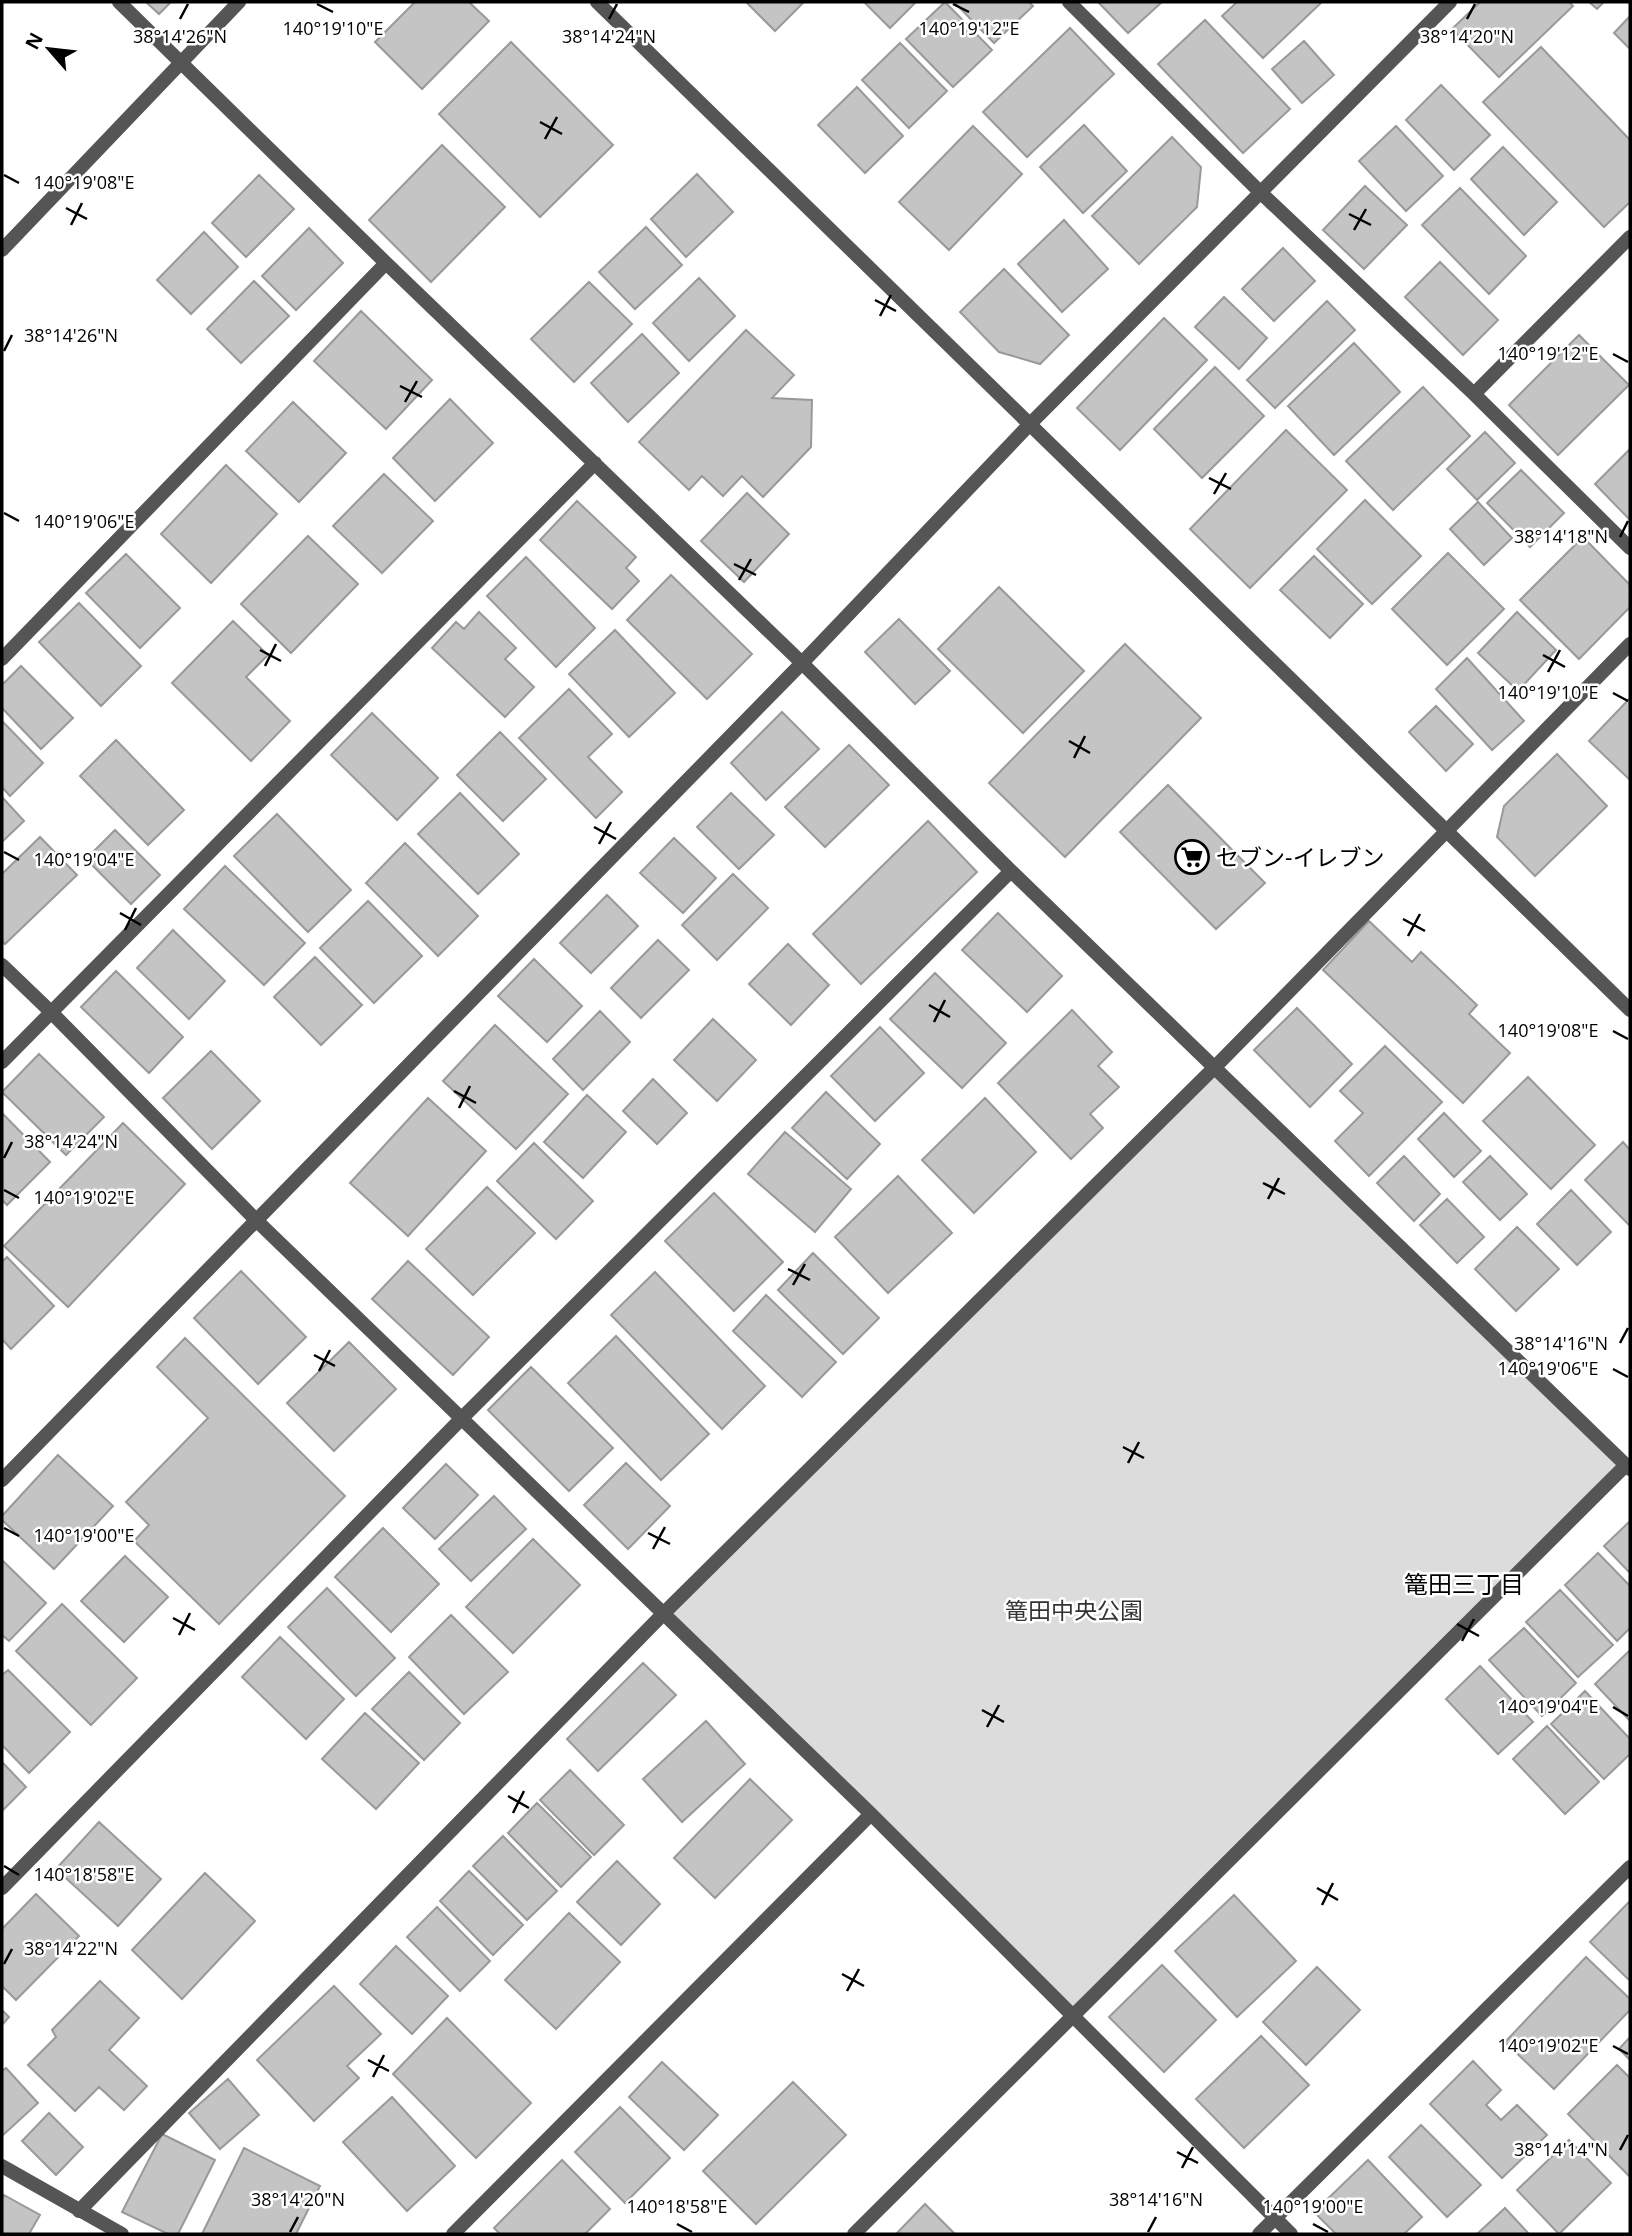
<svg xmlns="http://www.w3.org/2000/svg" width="1632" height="2236" viewBox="0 0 1632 2236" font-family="'Open Sans','Noto Sans JP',sans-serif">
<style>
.green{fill:#dcdcdc}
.building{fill:#c4c4c4;stroke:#999;stroke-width:2}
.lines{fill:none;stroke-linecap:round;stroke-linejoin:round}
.service{stroke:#555;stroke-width:14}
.minor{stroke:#555;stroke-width:14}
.tertiary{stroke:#555;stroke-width:14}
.ticks{fill:none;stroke:#000;stroke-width:2.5}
.labels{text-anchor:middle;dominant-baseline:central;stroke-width:5;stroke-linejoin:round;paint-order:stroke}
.poi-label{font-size:23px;fill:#000;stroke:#fff;text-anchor:start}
.park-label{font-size:23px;fill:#333;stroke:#fff}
.neighbourhood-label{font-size:24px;fill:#000;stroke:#fff}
.ticks-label{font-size:18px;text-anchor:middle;fill:#000;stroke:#fff;stroke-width:5;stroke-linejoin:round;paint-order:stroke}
</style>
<rect width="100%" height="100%" fill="#fff"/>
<path class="green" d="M1215,1067L1626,1465L1074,2017L664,1613Z"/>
<path class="building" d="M146,2H171L159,14Z
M415,2H469L489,21L422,89L375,42Z
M746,2H804L775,31Z
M864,2H916L890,28Z
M945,2L992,50L953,87L906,39Z
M954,2H1029L1033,6L994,43Z
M1098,2H1162L1128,33Z
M1237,2H1322L1263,58L1222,16Z
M1480,2H1569L1573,6L1499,77L1452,29Z
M1589,2H1604L1597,9Z
M1630,16V49L1614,33Z
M1205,20L1290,109L1243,153L1158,64Z
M1070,28L1114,74L1027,157L983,112Z
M1304,41L1334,75L1302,103L1272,69Z
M511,42L613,145L540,217L439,114Z
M900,43L947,91L909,128L862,80Z
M1541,47L1630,140V202L1604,227L1483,102Z
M1441,85L1490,135L1454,170L1406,120Z
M857,87L903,136L865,173L818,125Z
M1084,125L1127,171L1083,213L1040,167Z
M973,126L1022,174L949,250L899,202Z
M1396,126L1443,176L1406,211L1359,161Z
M1172,137L1201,167L1197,207L1139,264L1092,216Z
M442,145L505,207L431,282L369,220Z
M1503,147L1557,202L1524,235L1471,179Z
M697,174L733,212L686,257L651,219Z
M259,175L294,209L246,257L212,223Z
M1365,186L1407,225L1364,269L1323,230Z
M1460,188L1526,256L1489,294L1422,225Z
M1064,220L1108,269L1062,312L1018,264Z
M646,227L682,265L635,309L599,272Z
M309,228L343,263L296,310L262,276Z
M204,232L238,267L191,314L157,280Z
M1283,248L1315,281L1274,321L1242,289Z
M1440,262L1498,320L1463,355L1405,297Z
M1004,269L1069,335L1040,364L999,352L960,312Z
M699,278L735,316L689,361L653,323Z
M254,281L289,316L241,363L207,329Z
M589,282L632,324L574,382L531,339Z
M1224,297L1267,338L1239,369L1195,327Z
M1327,301L1355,330L1275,408L1247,380Z
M361,311L432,380L386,429L314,361Z
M1164,318L1207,360L1120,450L1077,408Z
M746,330L794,375L772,398L812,400L811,447L763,497L742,476L723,496L702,476L689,490L639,442Z
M642,334L679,373L628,422L591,383Z
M1579,335L1629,385L1558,455L1509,405Z
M1354,343L1400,392L1334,455L1288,406Z
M1215,367L1264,416L1202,478L1154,429Z
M1423,387L1470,436L1393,510L1346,461Z
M450,399L493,443L435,501L393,458Z
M293,402L346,453L299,502L246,451Z
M1286,430L1347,490L1250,588L1190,529Z
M1485,432L1515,463L1477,500L1447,469Z
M1630,449V520L1595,484Z
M226,465L277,514L211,583L161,534Z
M1521,470L1564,513L1530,547L1487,503Z
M384,474L433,521L382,573L333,526Z
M747,493L789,534L744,582L701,541Z
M1365,500L1421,556L1372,604L1317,549Z
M577,501L636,557L626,568L639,581L612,609L540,540Z
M1478,502L1512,538L1484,565L1450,529Z
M308,536L358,584L291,653L241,604Z
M1583,537L1630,585V607L1579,659L1520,600Z
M1448,553L1504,609L1447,665L1392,609Z
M126,554L180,608L140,648L86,593Z
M1314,556L1363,604L1330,638L1280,590Z
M526,557L595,628L556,667L487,596Z
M671,575L752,654L707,699L627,620Z
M999,587L1084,671L1023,733L938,649Z
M79,603L141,666L101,706L39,642Z
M479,612L516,648L505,659L534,687L505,717L432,648L456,622L464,629Z
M1517,612L1556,650L1518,691L1478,653Z
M899,619L950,671L915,704L865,652Z
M233,621L268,655L246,677L290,721L251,761L172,683Z
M615,630L675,693L629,737L569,674Z
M1125,644L1201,718L1065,857L989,783Z
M1467,658L1524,721L1492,750L1436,689Z
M21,666L73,718L41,749L2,708V685Z
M569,689L612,734L588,757L622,792L596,818L519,738Z
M1630,698V780L1589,741Z
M1436,706L1473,744L1446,771L1409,732Z
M782,712L819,749L766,800L731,763Z
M372,713L438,778L397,820L331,755Z
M2,721L43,763L10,796L2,787Z
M500,732L546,779L503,821L457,775Z
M116,740L184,810L148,845L80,776Z
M849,745L889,785L825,847L785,807Z
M1557,754L1607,806L1535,876L1497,837L1504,806Z
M1168,785L1265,883L1216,929L1120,832Z
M460,793L519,854L478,894L418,834Z
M731,793L774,835L739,869L697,827Z
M2,797L24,821L2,842Z
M277,814L351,890L308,932L234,856Z
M928,821L977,872L861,984L813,934Z
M115,830L160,875L131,904L86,859Z
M40,837L77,875L5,944L2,941V874Z
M674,838L716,878L683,913L640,873Z
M405,843L478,916L438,956L366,883Z
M225,866L305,943L264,985L184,909Z
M733,874L768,908L717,960L682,925Z
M607,895L638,926L591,973L560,943Z
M368,901L422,956L374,1003L320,948Z
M998,913L1062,976L1027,1012L962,950Z
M1369,921L1412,962L1421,952L1477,1005L1469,1014L1510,1053L1463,1103L1323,970Z
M173,930L225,981L189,1019L137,968Z
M658,940L689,970L641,1018L611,988Z
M788,944L829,985L791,1025L749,984Z
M315,957L362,1005L321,1045L274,997Z
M534,959L582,1006L547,1042L498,996Z
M116,971L183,1037L149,1073L81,1007Z
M935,973L1006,1043L962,1088L890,1019Z
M1297,1008L1352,1064L1310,1107L1254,1050Z
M1072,1010L1112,1052L1098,1066L1119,1087L1090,1114L1103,1128L1071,1159L998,1083Z
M600,1011L630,1042L583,1090L553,1059Z
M713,1019L756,1060L717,1101L674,1060Z
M495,1025L568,1094L516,1149L443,1081Z
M880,1027L924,1073L875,1121L831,1076Z
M1385,1046L1442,1102L1369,1176L1335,1141L1363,1113L1340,1091Z
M211,1051L260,1101L212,1149L163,1098Z
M39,1054L104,1117L66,1155L2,1092Z
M1528,1077L1595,1145L1551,1189L1483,1121Z
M653,1079L687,1113L657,1144L623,1111Z
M826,1092L880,1144L847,1179L792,1128Z
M587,1095L626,1132L583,1178L544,1142Z
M428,1098L486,1151L408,1236L350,1183Z
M985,1098L1036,1152L974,1213L922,1160Z
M2,1113L50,1162L7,1205L2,1200Z
M1444,1113L1481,1151L1454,1177L1418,1139Z
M123,1123L185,1184L68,1307L4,1246Z
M785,1132L851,1189L815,1232L748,1174Z
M1623,1142L1630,1150V1226L1585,1180Z
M534,1143L593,1201L556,1239L497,1181Z
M1404,1156L1440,1194L1414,1221L1377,1183Z
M1490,1156L1527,1194L1500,1220L1463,1182Z
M898,1176L952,1233L888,1293L835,1237Z
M487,1187L535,1233L473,1295L426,1249Z
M1571,1190L1611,1232L1577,1265L1537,1224Z
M714,1193L783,1262L734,1311L665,1241Z
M1447,1199L1484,1237L1457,1263L1420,1225Z
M1517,1227L1559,1269L1516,1311L1475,1269Z
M813,1253L879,1318L843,1354L778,1290Z
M7,1257L54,1306L11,1349L2,1339V1262Z
M408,1261L489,1337L453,1375L372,1299Z
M241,1271L306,1337L258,1384L194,1318Z
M655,1272L765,1386L722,1429L611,1315Z
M766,1295L836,1362L802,1397L733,1331Z
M616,1336L709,1434L661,1480L568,1383Z
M185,1338L345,1496L219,1624L134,1541L149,1525L126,1502L208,1418L157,1367Z
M349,1342L396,1389L334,1451L287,1403Z
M531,1367L613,1448L569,1491L488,1410Z
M58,1455L113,1506L54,1569L2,1520V1516Z
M626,1463L670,1506L628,1549L584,1505Z
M446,1464L478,1495L435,1539L403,1508Z
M494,1496L526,1529L471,1581L439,1549Z
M1630,1521V1573L1604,1546Z
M383,1528L439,1584L391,1632L335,1577Z
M533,1539L580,1585L513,1653L466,1607Z
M1598,1553L1630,1586V1628L1617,1641L1565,1585Z
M125,1556L168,1597L124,1642L81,1601Z
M2,1560L46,1603L9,1641L2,1635Z
M327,1588L395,1658L356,1696L288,1627Z
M1560,1590L1613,1645L1578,1677L1526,1622Z
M62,1604L137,1678L91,1725L16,1651Z
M451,1615L508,1672L464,1714L409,1657Z
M1524,1628L1576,1683L1542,1716L1489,1660Z
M280,1637L344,1699L306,1739L242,1677Z
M1630,1650V1721L1595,1684Z
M643,1663L676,1695L598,1771L567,1739Z
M1480,1666L1533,1722L1498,1754L1446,1699Z
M8,1670L70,1732L29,1773L2,1745V1675Z
M409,1672L460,1723L424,1760L372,1709Z
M1585,1691L1630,1739V1754L1604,1779L1551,1724Z
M365,1713L419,1763L376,1809L322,1759Z
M706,1721L745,1764L682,1822L643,1779Z
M1547,1726L1599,1782L1565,1814L1513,1759Z
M2,1762L26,1787L2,1811Z
M570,1770L624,1825L594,1855L540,1800Z
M750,1779L792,1820L715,1898L674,1858Z
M537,1803L591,1857L561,1887L508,1833Z
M99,1822L161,1879L118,1926L56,1869Z
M503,1836L557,1891L527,1920L473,1866Z
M617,1861L660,1904L621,1945L577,1902Z
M469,1871L523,1925L493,1955L440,1901Z
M205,1873L255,1921L182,1999L132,1950Z
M36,1894L79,1936L16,2000L2,1986V1929Z
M1234,1895L1296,1961L1237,2017L1175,1951Z
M1630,1901V1981L1590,1942Z
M437,1907L490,1961L460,1991L407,1937Z
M569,1913L620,1962L556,2029L505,1980Z
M396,1946L448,1996L412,2034L360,1984Z
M1586,1957L1630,1999V2010L1554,2089L1505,2042Z
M1162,1965L1216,2020L1164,2072L1109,2017Z
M1317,1967L1360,2010L1306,2065L1263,2022Z
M100,1981L139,2018L109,2050L147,2086L124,2110L99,2087L75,2111L28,2065L56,2037L52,2030Z
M334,1986L381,2034L347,2066L359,2078L314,2121L257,2060Z
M2,2010L9,2017L2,2025Z
M447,2018L531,2103L476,2158L393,2074Z
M1261,2036L1309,2085L1244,2148L1196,2099Z
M1630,2037V2060L1619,2049Z
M1473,2061L1501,2090L1486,2105L1501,2120L1517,2105L1547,2135L1502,2178L1430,2104Z
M662,2062L718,2115L684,2150L629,2097Z
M1617,2065L1630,2078V2177L1568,2114Z
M6,2068L38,2103L2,2136V2071Z
M228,2079L259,2115L220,2149L189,2113Z
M793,2082L846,2135L756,2224L703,2171Z
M392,2097L455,2166L407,2211L343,2142Z
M620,2107L670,2158L625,2203L575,2152Z
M49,2113L83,2147L56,2175L22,2141Z
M1421,2125L1481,2185L1447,2217L1389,2157Z
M162,2134L215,2160L178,2234H168L122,2212Z
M1569,2140L1611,2183L1559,2234L1517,2190Z
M244,2148L320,2186L296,2234H202Z
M562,2160L610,2209L585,2234H500L494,2228Z
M1368,2160L1422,2217L1404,2234H1336L1314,2212Z
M4,2195L40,2215L29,2234H2V2199Z
M925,2204L955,2234H896Z
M1505,2208L1529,2234H1477Z"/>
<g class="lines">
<path class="service" d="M119,2L386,263L802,663L1011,871L1630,1469
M1069,2L1261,193L1474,394L1630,548
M2,250L239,2
M1474,394L1630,237
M2,659L386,263
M2,965L51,1012L257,1221L871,1814L1291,2234
M2,1062L595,463
M2,1888L462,1418L1011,871
M2,2166L122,2234
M79,2211L664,1613L1215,1067L1630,644
M453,2234L871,1814
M854,2234L1626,1465"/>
<path class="minor" d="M2,1480L802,663L1030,424L1450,2
M1259,2234L1630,1867"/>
<path class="tertiary" d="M597,2L1630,1010"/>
</g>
<path class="ticks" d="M317,4L333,12M953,4L969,12M180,19L188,4M609,19L617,4M1467,19L1475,4M540,122L562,134M545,139L557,117M4,175L19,183M66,208L87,219M1349,214L1371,225M71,225L82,203M1354,230L1366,209M875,300L896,311M880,316L891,295M4,351L12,335M1613,354L1628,362M400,386L422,397M405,402L417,381M1209,478L1231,489M1214,494L1226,473M4,513L19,521M1620,537L1628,521M734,564L756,575M739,580L751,559M260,650L281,661M1543,655L1565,667M265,666L276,644M1548,672L1560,650M1613,693L1628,701M1069,741L1090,753M1074,758L1085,736M594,827L616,839M599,844L611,822M4,852L19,860M120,913L141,925M1403,919L1425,931M125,930L136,908M1408,936L1420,914M929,1005L950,1017M934,1022L945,1000M1613,1031L1628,1039M454,1091L476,1103M459,1108L470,1086M4,1158L12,1142M1263,1183L1285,1194M4,1190L19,1198M1268,1199L1279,1178M788,1269L810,1280M793,1285L805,1264M1620,1343L1628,1328M314,1355L335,1366M1613,1369L1628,1377M319,1371L330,1350M1123,1447L1144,1458M1128,1463L1139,1442M4,1528L19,1536M648,1533L670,1544M653,1549L665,1527M173,1618L195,1630M1457,1624L1479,1636M179,1635L190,1613M1462,1641L1474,1619M1613,1707L1628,1716M982,1710L1004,1722M987,1727L999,1705M508,1796L529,1808M513,1813L524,1791M4,1866L19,1875M1317,1888L1338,1900M1322,1905L1333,1883M4,1964L12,1949M842,1974L864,1986M847,1991L859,1969M1613,2046L1628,2054M368,2060L389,2071M373,2077L384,2055M1620,2150L1628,2135M1177,2152L1198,2163M1182,2168L1193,2147M677,2224L692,2232M1313,2224L1328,2232M290,2232L298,2217M1148,2232L1156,2217"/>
<defs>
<g id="supermarket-ring" transform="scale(1.75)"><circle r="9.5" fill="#fff" stroke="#000" stroke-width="1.5"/><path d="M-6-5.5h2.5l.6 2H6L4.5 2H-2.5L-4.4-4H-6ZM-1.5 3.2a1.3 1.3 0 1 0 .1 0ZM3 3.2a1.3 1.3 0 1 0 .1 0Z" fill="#000"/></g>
</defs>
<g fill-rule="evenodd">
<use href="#supermarket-ring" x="1192" y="857"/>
</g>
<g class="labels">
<g class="poi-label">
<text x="1216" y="857">セブン-イレブン</text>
</g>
<g class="park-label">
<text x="1074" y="1610">篭田中央公園</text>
</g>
<g class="neighbourhood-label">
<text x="1464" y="1583">篭田三丁目</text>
</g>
</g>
<g class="ticks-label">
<text x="333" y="35">140°19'10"E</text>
<text x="969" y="35">140°19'12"E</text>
<text x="180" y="43">38°14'26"N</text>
<text x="609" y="43">38°14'24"N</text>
<text x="1467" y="43">38°14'20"N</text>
<text x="84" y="189">140°19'08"E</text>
<text x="71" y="342">38°14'26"N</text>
<text x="1548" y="360">140°19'12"E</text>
<text x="84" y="528">140°19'06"E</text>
<text x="1561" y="543">38°14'18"N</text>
<text x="1548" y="699">140°19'10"E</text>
<text x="84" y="866">140°19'04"E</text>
<text x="1548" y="1037">140°19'08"E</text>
<text x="71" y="1148">38°14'24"N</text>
<text x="84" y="1204">140°19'02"E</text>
<text x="1561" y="1350">38°14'16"N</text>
<text x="1548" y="1375">140°19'06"E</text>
<text x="84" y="1542">140°19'00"E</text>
<text x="1548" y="1713">140°19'04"E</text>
<text x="84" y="1881">140°18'58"E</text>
<text x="71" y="1955">38°14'22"N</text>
<text x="1548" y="2052">140°19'02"E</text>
<text x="1561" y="2156">38°14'14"N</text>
<text x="298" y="2206">38°14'20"N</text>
<text x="1156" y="2206">38°14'16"N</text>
<text x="677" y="2213">140°18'58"E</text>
<text x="1313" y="2213">140°19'00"E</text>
</g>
<rect width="1632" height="2236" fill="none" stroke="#000000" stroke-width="7"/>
<g transform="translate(49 49) rotate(298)" stroke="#ffffff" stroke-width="5" paint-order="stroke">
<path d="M0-5L12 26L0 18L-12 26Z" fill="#000000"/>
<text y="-10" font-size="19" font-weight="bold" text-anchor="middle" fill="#000000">N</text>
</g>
</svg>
